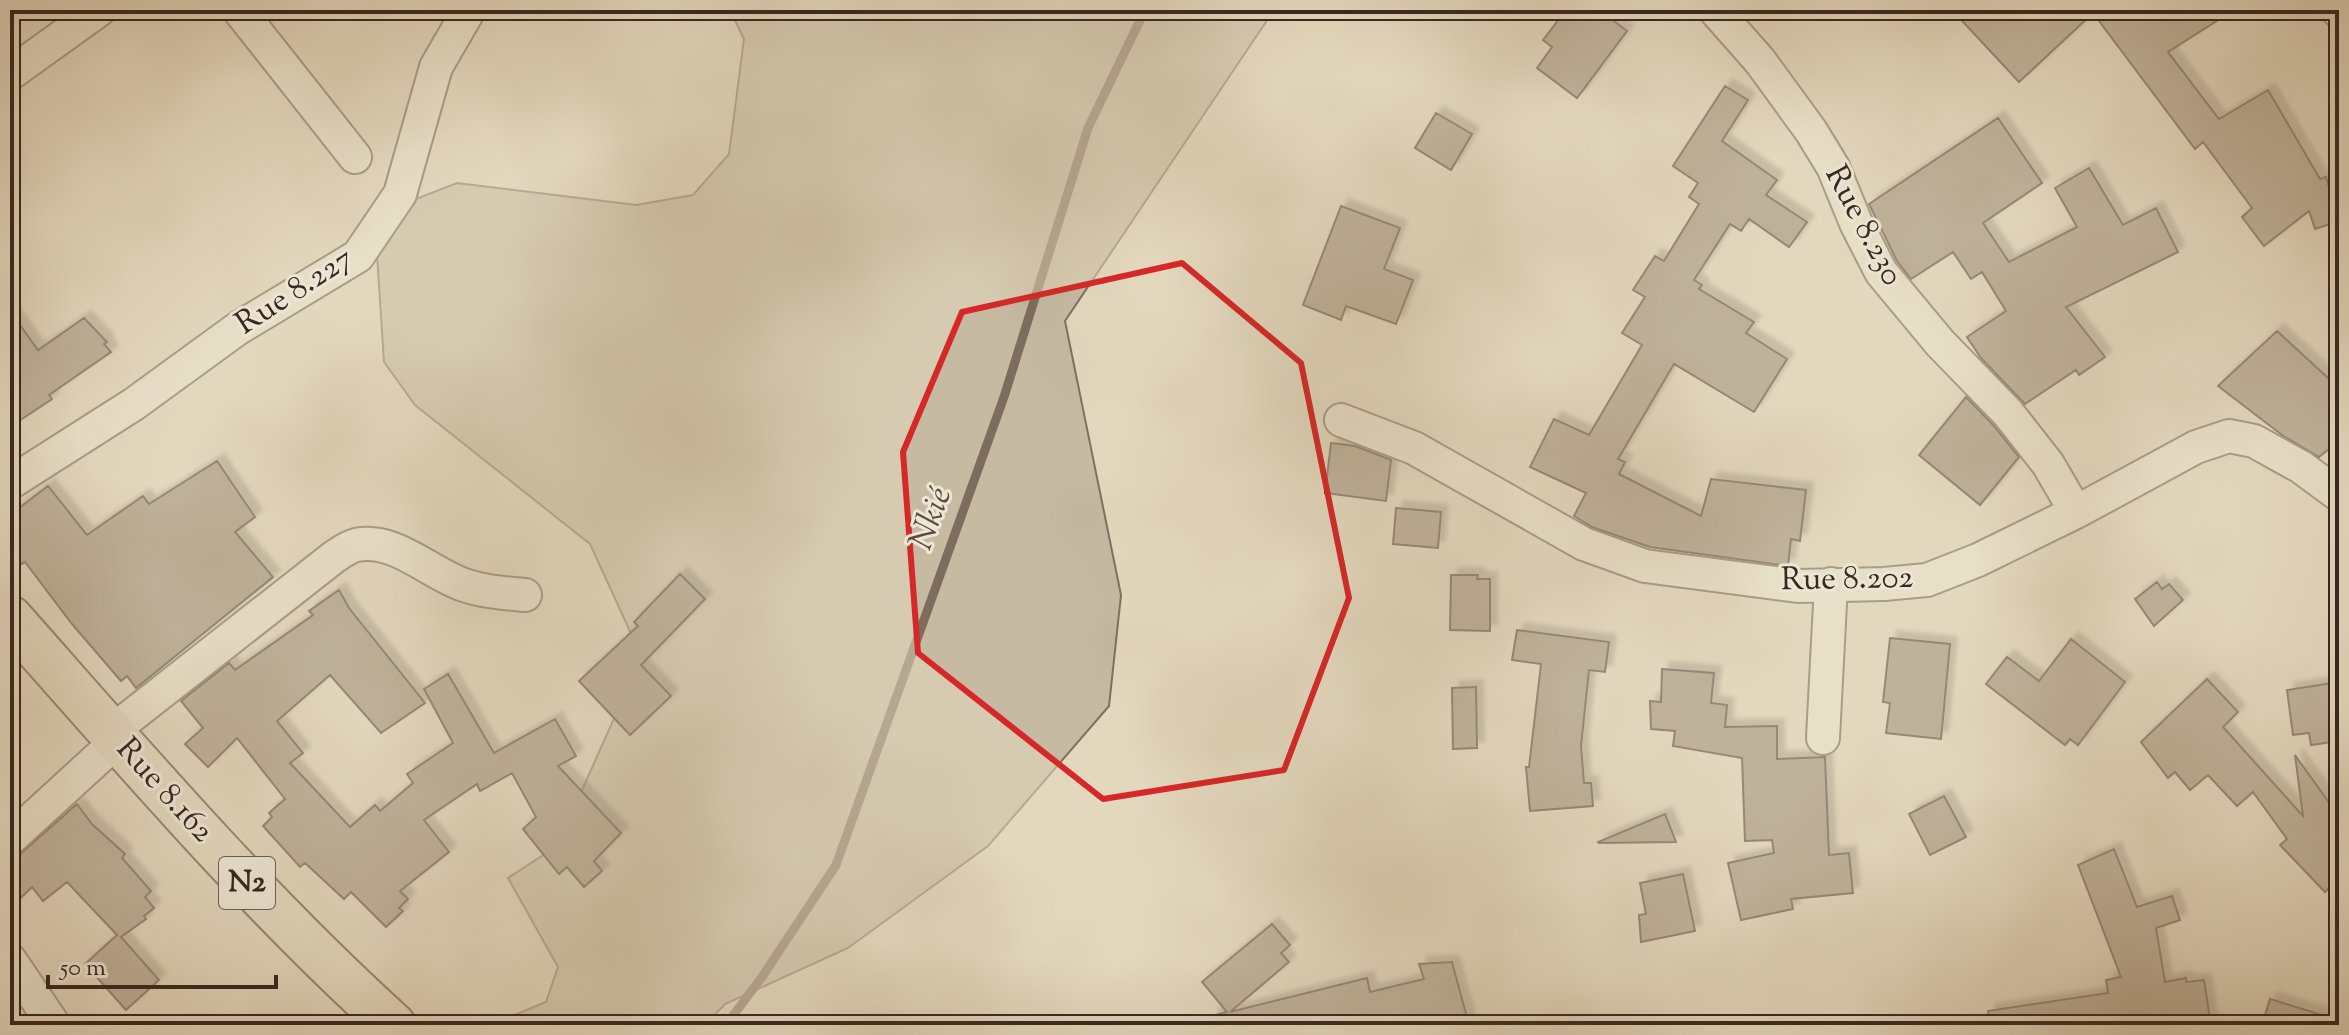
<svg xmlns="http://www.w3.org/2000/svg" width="2349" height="1035" viewBox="0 0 2349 1035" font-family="'Sorts Mill Goudy',serif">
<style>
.green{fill:#c6baa3;stroke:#807062;stroke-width:2}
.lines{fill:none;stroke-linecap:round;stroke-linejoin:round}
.stream{stroke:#7d6d5e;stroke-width:9}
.building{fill:#928372;stroke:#3a2720;stroke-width:2;filter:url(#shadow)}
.minor-casing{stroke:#645348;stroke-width:36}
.highway-casing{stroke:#3a2720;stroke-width:48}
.minor{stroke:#ede6d5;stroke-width:32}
.highway{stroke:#e3d8be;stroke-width:44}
.marked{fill:none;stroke:#d62828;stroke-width:6;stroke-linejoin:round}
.labels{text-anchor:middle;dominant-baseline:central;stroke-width:6;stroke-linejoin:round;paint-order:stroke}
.shield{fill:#ede6d5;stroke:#706056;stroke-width:2}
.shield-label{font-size:30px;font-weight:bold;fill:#3a2720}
.street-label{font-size:32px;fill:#3a2720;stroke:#ede6d5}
.water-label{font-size:34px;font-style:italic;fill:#5c4a3f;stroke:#ede6d5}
</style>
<defs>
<filter id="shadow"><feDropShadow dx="7" dy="-7" stdDeviation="2" flood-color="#0004"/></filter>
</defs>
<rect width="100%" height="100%" fill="#e3d8be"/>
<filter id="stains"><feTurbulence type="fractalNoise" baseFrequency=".0025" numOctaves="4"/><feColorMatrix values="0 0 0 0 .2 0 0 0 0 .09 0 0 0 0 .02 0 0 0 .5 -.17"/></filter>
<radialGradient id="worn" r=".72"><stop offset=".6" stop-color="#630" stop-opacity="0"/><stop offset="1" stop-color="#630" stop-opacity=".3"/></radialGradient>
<path class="green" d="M730,10H1274L1065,321L1121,595L1109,706L988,846L848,948L725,1004L705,1025H490L546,1002L558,967L508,878L557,846L625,694L634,640L590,544L415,405L384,362L377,255L403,204L457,183L636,205L693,195L729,154L744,39Z"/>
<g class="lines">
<path class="stream" d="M726,1025L762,977L836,865L1004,397L1088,128L1145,10"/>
</g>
<path class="building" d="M1566,10H1599L1627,31L1577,98L1537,68L1552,47L1543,40Z
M1952,10H2234L2168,52L2219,119L2268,90L2320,179L2326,177L2339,221L2315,229L2309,211L2264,246L2242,217L2252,208L2203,142L2195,149L2093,13L2019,82Z
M1725,86L1748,100L1722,141L1777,180L1766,195L1807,222L1789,247L1749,219L1741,231L1730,224L1694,280L1702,285L1699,289L1754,322L1746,333L1787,359L1754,412L1674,364L1618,459L1625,462L1619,474L1701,516L1711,479L1806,490L1800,541L1791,539L1788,566L1650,547L1592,527L1574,516L1586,493L1530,467L1554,419L1589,435L1642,345L1622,333L1645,297L1633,290L1655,256L1664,261L1699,204L1689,197L1698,183L1673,166Z
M1436,113L1472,134L1451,170L1415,148Z
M1998,118L2042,183L1983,223L2009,262L2077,227L2055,188L2089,168L2123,225L2156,208L2178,252L2066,307L2105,357L2079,375L2076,370L2025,404L1981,358L1967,337L2006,311L1982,272L1971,279L1953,252L1911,279L1897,261L1869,204Z
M1341,206L1400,228L1384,269L1413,280L1396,324L1346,306L1341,320L1303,305Z
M10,311L38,350L84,318L107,342L104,344L111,352L49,395L52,399L10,427Z
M2277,331L2339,388V441L2319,457L2282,435L2218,386Z
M1966,397L1994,426L2019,457L1980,505L1919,455Z
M1331,443L1355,446L1391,460L1386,501L1325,493Z
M217,461L255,517L235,532L273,577L136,688L127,676L121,681L72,624L25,562L22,564L10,548V541L20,531L10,519V515L48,486L87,535L143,496L149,504Z
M1396,508L1441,512L1438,548L1393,544Z
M680,574L705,599L641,665L671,696L630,735L579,681L638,626L634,622Z
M1451,575H1478L1477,579H1490V631L1450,630Z
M2157,582L2162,589L2169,584L2183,600L2154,626L2135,599Z
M339,590L349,608L425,703L381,733L330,675L277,721L303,753L290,763L350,827L375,805L380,811L413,783L407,774L453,743L424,689L448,674L494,753L555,719L576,756L558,766L621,833L594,861L602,871L584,887L567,867L559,874L523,829L536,817L512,773L480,791L477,784L424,820L449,852L400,891L408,899L399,908L403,911L386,927L351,892L344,899L305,863L300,867L263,826L272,817L269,813L285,799L237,738L208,767L185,744L203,728L181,701L229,663L235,670L313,615L309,611Z
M1517,630L1609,642L1605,672L1589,670L1581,746L1584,783H1591L1593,806L1530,811L1526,767H1529L1541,664L1512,660Z
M1890,638L1950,644L1941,739L1886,733L1890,703L1883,702Z
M2071,639L2125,682L2078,745L2070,739L2065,745L1986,684L2007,657L2039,681Z
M1662,669L1714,673L1711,703L1727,705L1725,727L1777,726V759L1825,757L1829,855L1849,853L1853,893L1791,899L1793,909L1741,920L1728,863L1774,853L1772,840L1745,841L1742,758L1673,746L1675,731L1651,729L1650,701L1661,702Z
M2207,679L2238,712L2223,727L2303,816L2295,755L2330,804L2339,798V879L2325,892L2280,845L2287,839L2253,792L2237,806L2208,775L2190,790L2175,772L2168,778L2141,742Z
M2339,682V741L2311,745L2309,733L2293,735L2287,690Z
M1476,687L1477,748L1453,749L1452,688Z
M1944,796L1966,837L1930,855L1909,814Z
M77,804L92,824L125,854L122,858L151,891L145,897L154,908L144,916L146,919L121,937L159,980L126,1010L85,964L117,935L67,882L43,901L32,887L10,908V863Z
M1665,814L1676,842L1599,843L1598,842Z
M2114,849L2137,907L2172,896L2180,920L2156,928L2165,982L2186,978V982L2204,980L2211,1025H1989L1988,1011L2108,993L2106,980L2121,977L2078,865Z
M1683,874L1695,931L1641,942L1639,915L1646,914L1640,883Z
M1272,924L1290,945L1281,953L1289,962L1230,1012L1367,978L1370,992L1424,979L1419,964L1452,962L1469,1025H1214L1212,1016L1227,1012L1202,982Z
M2270,999L2335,1019V1025H2262Z"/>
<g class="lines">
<g class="minor-casing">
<path id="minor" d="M239,10L355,157
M1715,10L1760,61L1811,131L1833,167L1856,223L1881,272L1940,343L2008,413L2048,464L2076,512
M2338,10L2339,12
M10,74L99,10
M1341,420L1414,448L1584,544L1645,566L1798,586L1884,584L1927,580L1978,560L2076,512L2196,447L2229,436L2254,441L2301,467L2339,495
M10,483L134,404L237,329L358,256L400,194L436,67L469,10
M111,732L334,557C340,553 348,547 356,545C395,537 429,573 464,585C484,592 504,593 525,595
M1823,738L1831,584
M10,839L118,740
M10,960L54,1025"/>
</g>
<g class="highway-casing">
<path id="highway" d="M10,618C133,757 255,900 393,1025"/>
</g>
<use href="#minor" class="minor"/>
<use href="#highway" class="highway"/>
</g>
<path d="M0 0H2349V1035H0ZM1182,263L1301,363L1349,598L1284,770L1103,799L918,653L903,452L962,312Z" fill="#e3d8be" fill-opacity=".55" fill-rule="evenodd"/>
<path class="marked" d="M1182,263L1301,363L1349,598L1284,770L1103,799L918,653L903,452L962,312Z"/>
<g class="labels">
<rect class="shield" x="219" y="857" width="56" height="52" rx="6"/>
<g class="shield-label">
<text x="247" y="883">N2</text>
</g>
<g class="street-label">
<text transform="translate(1863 226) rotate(62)">Rue 8.230</text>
<text transform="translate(295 292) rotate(-33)">Rue 8.227</text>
<text transform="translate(1847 580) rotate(-1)">Rue 8.202</text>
<text transform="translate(164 791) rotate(48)">Rue 8.162</text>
</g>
<g class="water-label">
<text transform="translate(932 519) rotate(-70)">Nkié</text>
</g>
</g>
<rect width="2349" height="1035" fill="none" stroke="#e3d8be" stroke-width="40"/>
<rect x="12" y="12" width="2325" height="1011" fill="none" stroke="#3a2720" stroke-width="4"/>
<rect x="20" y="20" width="2309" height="995" fill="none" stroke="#3a2720" stroke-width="2"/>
<path d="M48 975v12h228v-12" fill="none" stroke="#3a2720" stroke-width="4"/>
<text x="60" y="975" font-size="24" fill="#3a2720" stroke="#ede6d5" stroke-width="6" paint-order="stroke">50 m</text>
<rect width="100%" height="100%" filter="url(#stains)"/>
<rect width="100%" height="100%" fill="url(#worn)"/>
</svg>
